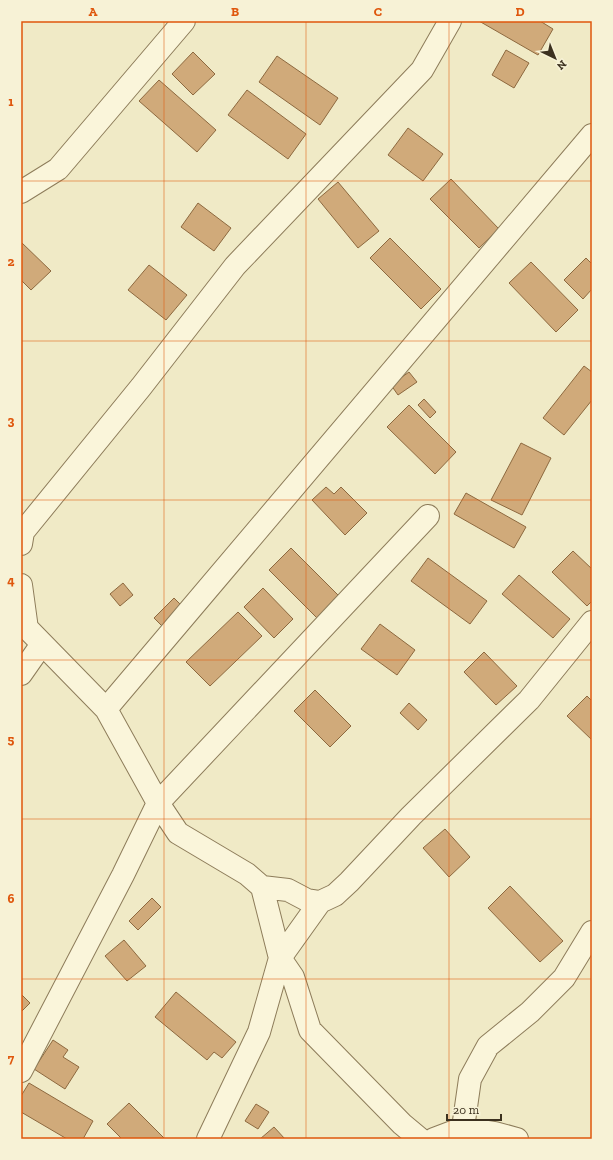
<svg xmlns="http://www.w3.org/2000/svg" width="613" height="1160" viewBox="0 0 613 1160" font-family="'Zilla Slab',serif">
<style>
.building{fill:#d0aa7a;stroke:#8d693f}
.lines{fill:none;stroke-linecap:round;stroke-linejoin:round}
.minor-casing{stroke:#8d7c5a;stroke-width:24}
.minor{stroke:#faf5da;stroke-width:22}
.grid{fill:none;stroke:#df570d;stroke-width:1;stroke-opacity:0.55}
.neatline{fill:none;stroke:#df570d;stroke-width:1.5}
.grid-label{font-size:13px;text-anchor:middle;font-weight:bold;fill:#df570d}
</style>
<rect width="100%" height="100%" fill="#f0eac6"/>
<path class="building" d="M479,21H540L553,29L538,55Z
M506,50L529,63L514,88L492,75Z
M193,52L215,74L193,95L172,74Z
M277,56L338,98L320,125L259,82Z
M159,80L216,130L197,152L139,101Z
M247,90L306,134L288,159L228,115Z
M408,128L443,154L423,181L388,155Z
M451,179L499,229L479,248L430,199Z
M338,182L379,231L358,248L318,199Z
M198,203L231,228L214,251L181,227Z
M390,238L441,289L421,309L370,258Z
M21,242L51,271L31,290L21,280Z
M586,258L592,264V289L583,299L564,280Z
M531,262L578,310L556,332L509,283Z
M149,265L187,295L166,320L128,290Z
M584,366L592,372V400L564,435L543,418Z
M409,372L417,382L398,395L391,385Z
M424,399L436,412L430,418L418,405Z
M409,405L456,452L435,474L387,427Z
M521,443L551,458L522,515L491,500Z
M326,487L334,494L341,487L367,513L345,535L312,500Z
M466,493L526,527L514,548L454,514Z
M291,548L342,599L320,621L269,570Z
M573,551L592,569V601L587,606L552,572Z
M428,558L487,601L470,624L411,581Z
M519,575L570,619L553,638L502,594Z
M123,583L133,595L120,606L110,594Z
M263,588L293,619L274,638L244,607Z
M174,598L183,607L163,627L154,618Z
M238,612L262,636L210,686L186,662Z
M380,624L415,650L397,675L361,649Z
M484,652L517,686L496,705L464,672Z
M315,690L351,726L330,747L294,711Z
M587,696L592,701V740L567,716Z
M409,703L427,720L418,730L400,713Z
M445,829L470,857L449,877L423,848Z
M510,886L563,941L540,962L488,908Z
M152,898L161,907L138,930L129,921Z
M124,940L146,966L127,981L105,956Z
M176,992L236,1042L222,1058L214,1052L207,1060L155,1017Z
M21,994L30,1003L21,1012Z
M53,1040L68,1050L63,1057L79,1067L65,1089L34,1069Z
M29,1083L93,1121L83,1139H67L21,1112V1096Z
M129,1103L165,1139H122L107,1124Z
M256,1104L269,1112L258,1129L245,1121Z
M274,1127L285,1139H260Z"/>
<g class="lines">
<g class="minor-casing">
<path id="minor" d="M21,192L58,169L184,21
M21,544L23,532L141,387L235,266L422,70L450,21
M21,585L27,629
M21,622L106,709L592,135
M21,674L42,644
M106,709L158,803L178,833L247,874L262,887L288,890L307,900L320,902L335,895L349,882L411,816L529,700L592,622
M320,902L280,958L293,977L310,1030L402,1124L420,1139
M21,1071L123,875L158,803L428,516
M463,1128L470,1079L488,1046L530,1012L564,978L592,932
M208,1139L259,1032L280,958L262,887
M434,1139L463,1128L495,1133L517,1139"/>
</g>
<use href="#minor" class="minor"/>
</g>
<path class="grid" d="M164,21V1139M306,21V1139M449,21V1139M21,181H592M21,341H592M21,500H592M21,660H592M21,819H592M21,979H592"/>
<rect width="613" height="1160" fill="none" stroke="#f7f2d6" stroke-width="44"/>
<g transform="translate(555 58) rotate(137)" stroke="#f7f2d6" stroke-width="3" paint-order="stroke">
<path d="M0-3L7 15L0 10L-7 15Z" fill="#3c311f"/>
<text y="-6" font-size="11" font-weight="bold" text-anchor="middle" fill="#3c311f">N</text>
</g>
<path d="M447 1114v6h54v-6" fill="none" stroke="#3c311f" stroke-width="2"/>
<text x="453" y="1114" font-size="12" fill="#3c311f" stroke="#f7f2d6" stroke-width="3" paint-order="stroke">20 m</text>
<rect x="22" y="22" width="569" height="1116" class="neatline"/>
<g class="grid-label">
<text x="93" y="16">A</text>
<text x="235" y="16">B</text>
<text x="378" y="16">C</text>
<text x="520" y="16">D</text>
<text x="11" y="106">1</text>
<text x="11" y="266">2</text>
<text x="11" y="425">3</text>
<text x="11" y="585">4</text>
<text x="11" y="744">5</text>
<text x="11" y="903">6</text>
<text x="11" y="1063">7</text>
</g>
</svg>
